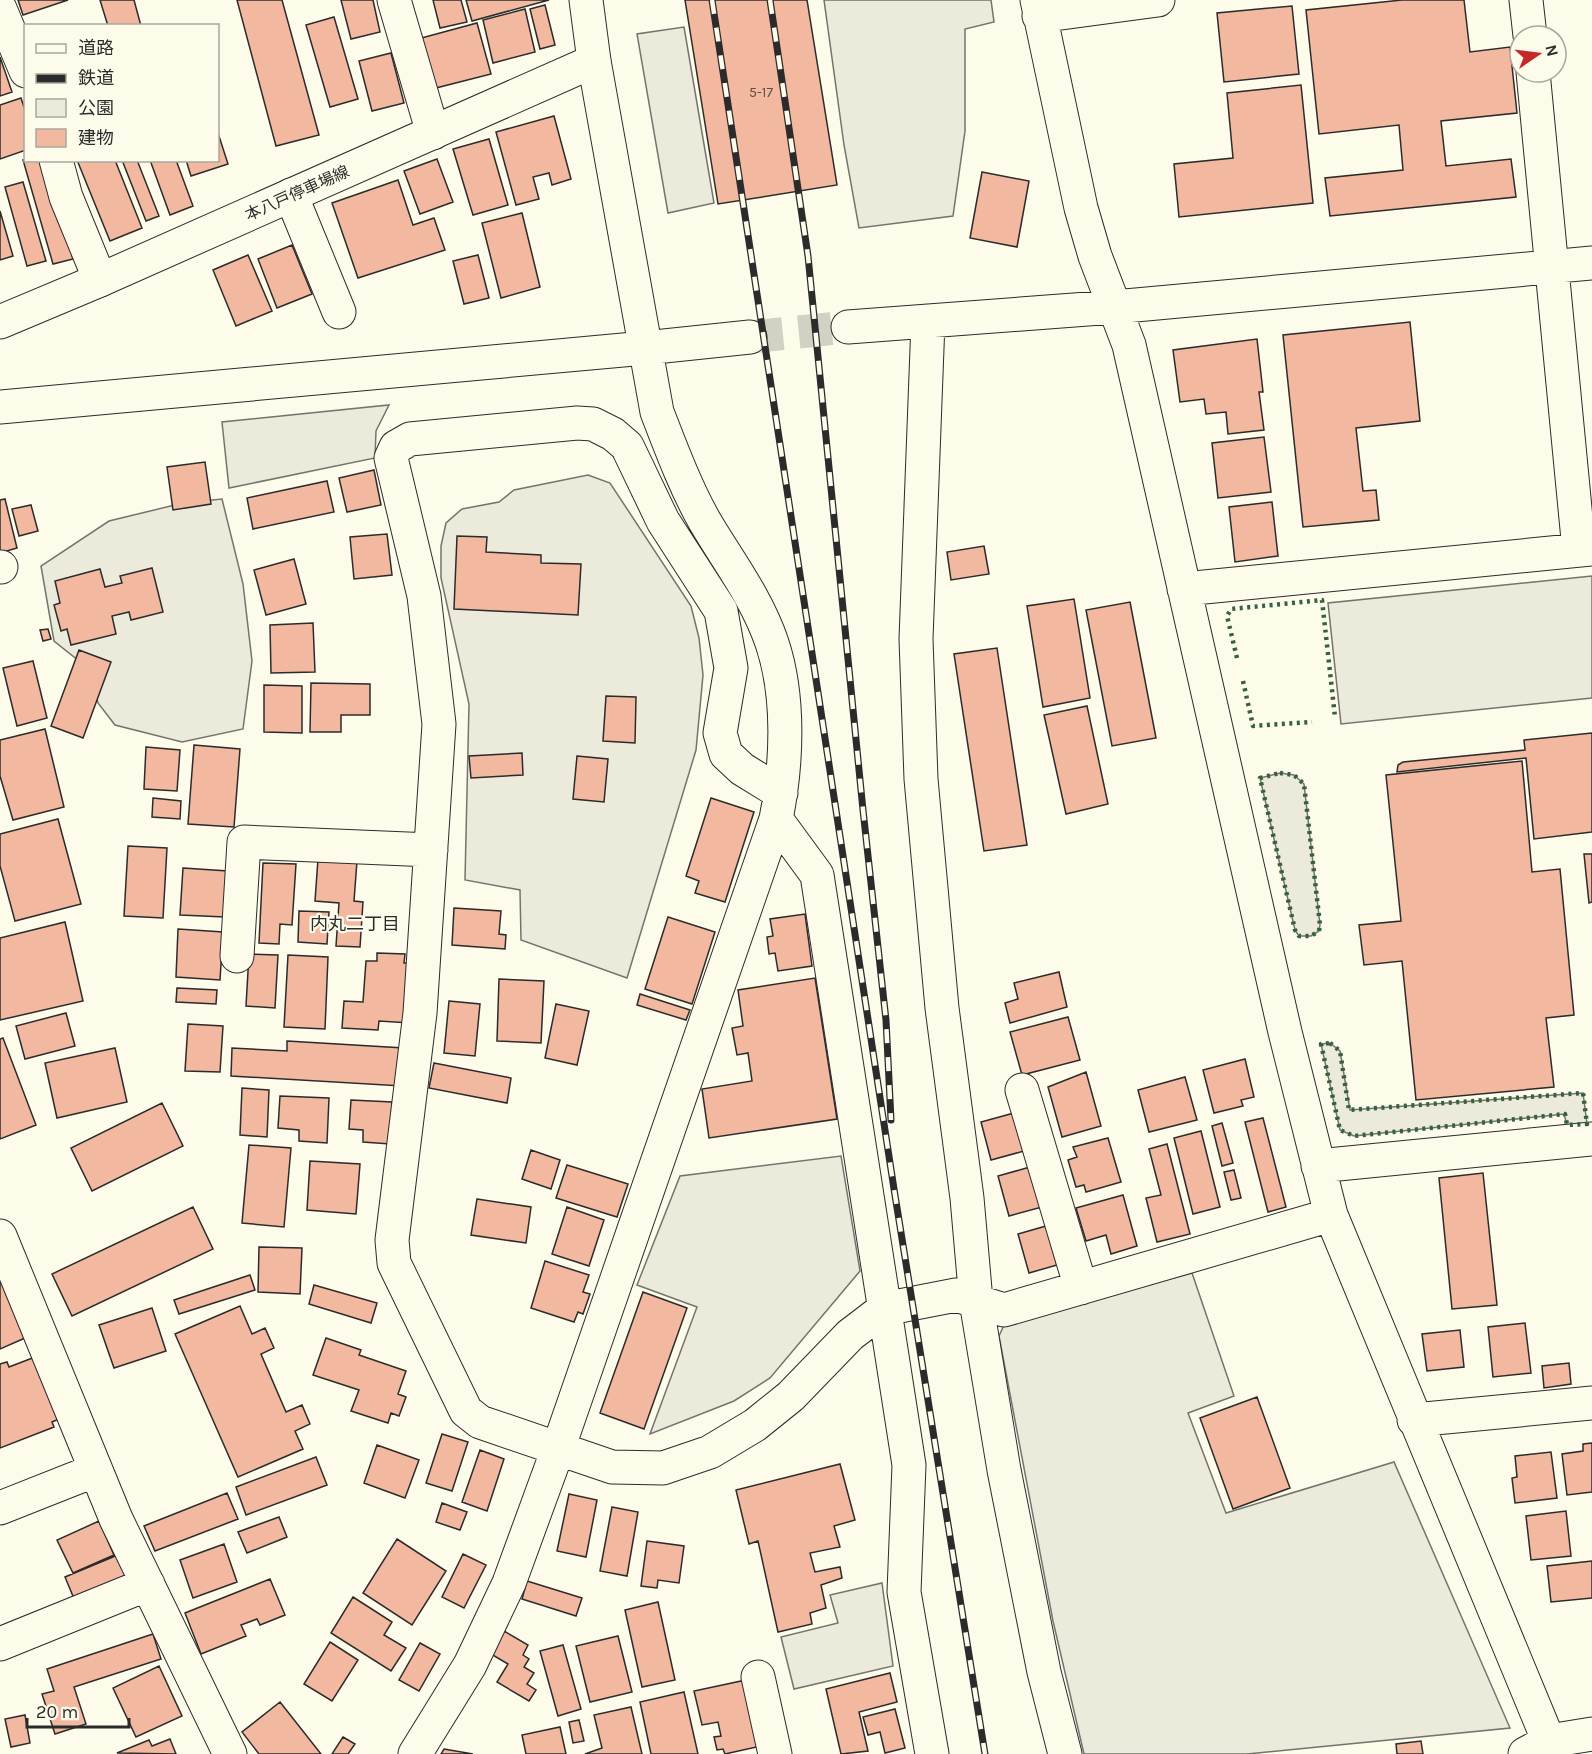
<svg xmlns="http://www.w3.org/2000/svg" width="1592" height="1754" viewBox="0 0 1592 1754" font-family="Karla,'Noto Sans JP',sans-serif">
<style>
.green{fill:#ecebdb;stroke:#74746e;stroke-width:1.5}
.parking{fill:#eceadb;stroke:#74746e;stroke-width:1.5}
.building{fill:#f2b8a0;stroke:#2b2b2b;stroke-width:1.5}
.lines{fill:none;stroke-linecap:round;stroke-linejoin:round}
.minor-tunnel{stroke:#d3d1c4;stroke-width:33;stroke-dasharray:33 16;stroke-linecap:butt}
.minor-casing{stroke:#2b2b2b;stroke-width:35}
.major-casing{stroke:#2b2b2b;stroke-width:35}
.minor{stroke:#fdfbea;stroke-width:33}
.major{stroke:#fdfbea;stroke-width:33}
.rail-casing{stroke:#2b2b2b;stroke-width:7}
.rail{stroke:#fdfbea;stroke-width:4.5;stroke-dasharray:14;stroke-linecap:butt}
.hedge{stroke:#34623c;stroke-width:4.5;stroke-dasharray:3 4.5;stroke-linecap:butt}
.labels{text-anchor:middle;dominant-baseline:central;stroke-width:4.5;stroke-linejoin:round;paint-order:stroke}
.number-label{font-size:14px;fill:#5d4e48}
.street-label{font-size:16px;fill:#2b2b2b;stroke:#fdfbea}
.neighbourhood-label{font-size:18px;fill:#2b2b2b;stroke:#fdfbea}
</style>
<rect width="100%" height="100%" fill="#fdfbea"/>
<path class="green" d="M389,405L376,431L375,458L229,488L222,422Z
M588,475L610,483L691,606L699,638L703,675L696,750L627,978L521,940L520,890L465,880L469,704L441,578V546L446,523L462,509L499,502L514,490Z
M222,499L243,584L252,661L243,729L182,742L115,725L98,703L89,669L54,641L41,566L109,521L183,503Z
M1280,773L1294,775L1304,784L1320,925L1319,931L1311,936H1299L1295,930L1260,778Z
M1330,1043L1340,1051L1350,1110L1583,1093L1587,1124L1567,1125L1564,1114L1354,1136L1340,1130L1321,1044Z"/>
<path class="parking" d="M824,0H991L994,22L965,29V131L953,216L859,228L844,145Z
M684,27L714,203L668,213L637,34Z
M1592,576V698L1341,724L1328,603Z
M841,1156L860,1271L770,1378L734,1401L650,1434L697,1307L637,1285L680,1176Z
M1192,1273L1234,1396L1188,1413L1226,1513L1394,1462L1510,1728L1247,1754H1084L1053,1621L999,1336L1005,1323Z
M882,1583L893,1666L794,1689L781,1637L838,1623L830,1595Z"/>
<path class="building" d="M18,0H68L23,15Z
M100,0H134L141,26H108Z
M237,0H282L319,135L276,146Z
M341,0H373L380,32L351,39Z
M433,0H461L467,22L440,28Z
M466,0H549L472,21Z
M685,0H807L837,185L718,204Z
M1402,0H1464L1470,52L1510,47L1517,113L1441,121L1446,166L1511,159L1516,197L1330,216L1325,178L1403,170L1399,125L1319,134L1306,10Z
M545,5L555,45L540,49L530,9Z
M1292,6L1299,74L1224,82L1217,13Z
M525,9L535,52L493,63L483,20Z
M334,17L358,99L330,107L306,25Z
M477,23L491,74L428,90L414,40Z
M391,53L404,103L372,111L359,61Z
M0,57L12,92L0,96Z
M1301,85L1313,203L1179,217L1174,164L1233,158L1227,93Z
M21,98L26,113V150L0,159V105Z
M554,116L571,179L552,185L549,173L533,177L539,199L516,205L496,132Z
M218,133L228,164L191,176L186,160H218Z
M489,139L508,205L473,215L453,149Z
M437,159L453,202L420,214L404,171Z
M23,160H45L73,259L53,264Z
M77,160H115L142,228L110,241Z
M122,160H137L159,216L146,221Z
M150,160H176L193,206L170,215Z
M982,172L1029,181L1017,247L970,238Z
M398,180L413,225L434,218L445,250L358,278L332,203Z
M23,182L46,261L27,266L5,187Z
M0,211L13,256L0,260Z
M522,213L540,287L501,298L482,223Z
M292,245L312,294L277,308L258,259Z
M248,255L272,311L236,326L213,270Z
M478,255L489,298L464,304L453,261Z
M1410,322L1420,421L1356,428L1363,491L1376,490L1379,520L1303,527L1283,335Z
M1257,339L1263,392H1259L1264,430L1228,434L1226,412L1206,414L1204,399L1180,402L1173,350Z
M1264,437L1271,492L1218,498L1212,443Z
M205,462L211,504L173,510L167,467Z
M374,470L381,505L347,512L339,478Z
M327,481L334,512L253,529L247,498Z
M5,499L17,548L0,553V500Z
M1272,502L1278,556L1235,562L1229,507Z
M31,505L38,531L19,536L12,509Z
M387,534L392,575L354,579L350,537Z
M457,536L487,537L486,552L541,555V563L581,564L578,615L454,609Z
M984,546L989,574L951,580L947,552Z
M294,559L306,604L266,615L254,570Z
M152,568L163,612L131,620L129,612L112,616L116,634L71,645L67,629L61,631L54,605L60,603L55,581L100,569L105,587L122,583L120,576Z
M1074,599L1090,698L1043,707L1027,606Z
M1130,602L1156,738L1112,746L1086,610Z
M313,623L315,672L271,673L270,625Z
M48,629L51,639L43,641L40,630Z
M997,648L1027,845L984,851L954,654Z
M79,650L111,662L83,738L51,726Z
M33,661L47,718L17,726L3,668Z
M311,683L370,684V715H341V732H310Z
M264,685L302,686V733L264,732Z
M606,696L636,697L635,743L603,741Z
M1087,706L1108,804L1066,814L1044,715Z
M45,729L64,807L13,820L0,776V740Z
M1592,733V832L1534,839L1526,758L1397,772L1398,765L1403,762L1525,750L1524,740Z
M194,745L240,749L234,827L188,824Z
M146,747L180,750L177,791L144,789Z
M522,753L523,775L471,778L469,756Z
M577,756L608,759L604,802L573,799Z
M1522,761L1532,872L1560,869L1574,1015L1546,1018L1554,1087L1416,1100L1402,961L1364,965L1359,925L1401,921L1386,775Z
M153,798L181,801L180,819L152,817Z
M711,798L754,812L725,902L695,893L699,881L686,876Z
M58,819L81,904L15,921L0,866V834Z
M128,846L167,848L163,918L124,916Z
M1584,854H1592V902L1589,903Z
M318,859L357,861L354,901L363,902L360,947L336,946L339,903L315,901Z
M263,863L296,864L292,925L280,924L279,944L259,943Z
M183,868L228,871L225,917L180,915Z
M454,908L501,911L499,934L506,935L505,949L452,945Z
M299,911L329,912L327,944L298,942Z
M805,914L812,966L778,971L775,953L769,954L767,937L773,936L770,919Z
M668,917L715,932L692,1004L645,989Z
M65,922L83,1001L0,1020V938Z
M178,929L223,932L220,980L176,977Z
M377,953L405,954L404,963H413L410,1023L379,1021L378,1030L342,1028L344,1001L363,1002L366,961H377Z
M249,954L278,955L275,1008L246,1006Z
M288,955L328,957L325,1029L284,1027Z
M1059,972L1067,1007L1010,1023L1005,1003L1018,999L1014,983Z
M815,978L837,1119L709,1138L702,1089L752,1081L748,1053L737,1055L732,1028L743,1026L738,990Z
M499,979L544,981L541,1043L497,1041Z
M177,988L217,990L216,1004L176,1002Z
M640,994L690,1010L686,1020L637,1005Z
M449,1001L480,1004L475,1056L444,1053Z
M556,1004L589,1011L577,1065L545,1058Z
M66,1013L75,1046L25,1059L16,1026Z
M1068,1017L1080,1060L1022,1075L1010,1032Z
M188,1024L223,1026L220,1072L185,1071Z
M3,1038L36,1125L0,1139V1039Z
M287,1041L404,1048L402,1086L231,1076L232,1048L287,1051Z
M115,1048L127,1102L57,1118L45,1063Z
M1245,1059L1254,1097L1241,1100L1243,1106L1214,1113L1203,1070Z
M434,1063L511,1078L507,1103L429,1088Z
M1086,1072L1101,1126L1062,1137L1048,1087Z
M1185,1077L1197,1120L1149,1132L1138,1090Z
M242,1088L269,1090L267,1137L240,1135Z
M280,1096L329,1098L327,1143L299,1141V1130L278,1128Z
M351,1100L392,1102L390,1144L363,1142V1130L349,1129Z
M162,1103L183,1146L92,1191L71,1148Z
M1014,1113L1024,1151L991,1160L981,1122Z
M1263,1118L1286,1207L1268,1212L1245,1122Z
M1222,1123L1233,1163L1222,1166L1212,1126Z
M1201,1131L1220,1207L1193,1214L1174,1138Z
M1108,1138L1121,1182L1086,1192L1084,1185L1076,1187L1068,1160L1077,1157L1073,1147Z
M1167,1144L1190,1234L1157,1242L1146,1198L1161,1195L1149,1149Z
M249,1145L291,1148L284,1227L242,1223Z
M531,1150L560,1160L551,1189L522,1179Z
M310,1161L360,1164L356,1214L307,1210Z
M567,1165L628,1184L617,1217L556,1198Z
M1030,1167L1042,1207L1009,1216L998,1176Z
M1234,1170L1241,1198L1231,1200L1224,1172Z
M1483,1173L1497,1305L1452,1309L1439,1178Z
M1123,1195L1137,1246L1111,1254L1106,1235L1086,1241L1076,1208Z
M477,1199L531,1207L526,1243L471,1235Z
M193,1207L213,1249L72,1316L52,1274Z
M567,1207L604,1220L589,1266L552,1254Z
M1046,1226L1057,1265L1029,1273L1018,1234Z
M259,1247L302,1248L300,1294L258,1292Z
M545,1261L589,1275L583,1292L590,1294L583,1314L578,1312L574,1322L531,1308Z
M250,1275L255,1290L179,1314L174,1300Z
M0,1278L25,1338L0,1349Z
M314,1285L377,1303L371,1323L309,1304Z
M643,1292L687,1308L644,1429L600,1413Z
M240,1306L252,1334L265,1328L274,1348L261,1354L286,1412L302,1405L310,1424L295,1431L303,1449L238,1477L175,1334Z
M152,1308L166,1351L114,1368L99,1325Z
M1525,1323L1531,1373L1493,1377L1488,1327Z
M1460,1330L1464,1367L1427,1371L1422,1334Z
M326,1338L361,1350L359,1355L406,1371L398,1394L406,1397L399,1416L391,1413L388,1423L351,1411L359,1390L313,1375Z
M35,1357L59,1419L52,1422L54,1427L0,1448V1364L7,1362L9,1367Z
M1569,1363L1571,1384L1544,1388L1542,1366Z
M1257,1397L1290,1488L1233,1509L1200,1418Z
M442,1434L468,1442L452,1491L426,1483Z
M1592,1443V1492L1567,1495L1562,1454L1583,1451V1444Z
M377,1445L419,1460L405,1498L364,1483Z
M480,1450L504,1459L487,1511L462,1502Z
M1551,1452L1557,1498L1515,1503L1512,1478L1517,1477L1515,1456Z
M316,1457L327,1485L246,1515L236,1487Z
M840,1464L855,1520L834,1526L840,1547L810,1553L815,1572L840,1567L842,1578L821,1585L826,1608L810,1613L812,1624L778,1632L758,1541L749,1544L736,1490Z
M227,1493L238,1519L155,1551L144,1526Z
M569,1494L597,1500L586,1557L557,1551Z
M442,1503L467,1512L460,1530L436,1522Z
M612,1507L638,1512L627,1576L600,1571Z
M1566,1511L1571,1556L1531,1560L1526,1516Z
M279,1517L287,1537L247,1553L238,1532Z
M99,1521L114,1555L73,1573L57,1540Z
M397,1539L446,1571L412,1625L363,1593Z
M647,1541L684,1546L679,1583L658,1580L657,1588L641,1586Z
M224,1544L237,1582L193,1598L180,1560Z
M120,1554L130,1578L75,1601L65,1577Z
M463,1554L486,1565L464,1608L442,1597Z
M1592,1561V1598L1551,1602L1547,1566Z
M270,1579L285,1615L260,1625L257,1619L241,1625L246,1636L201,1654L185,1613Z
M527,1581L582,1598L576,1616L522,1599Z
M353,1597L392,1622L384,1635L406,1648L391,1671L331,1633Z
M658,1602L675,1680L642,1687L625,1610Z
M504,1631L528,1645L523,1655L529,1659L524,1667L534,1673L527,1684L536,1690L529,1701L497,1682L508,1664L491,1654Z
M153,1634L161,1659L74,1687L86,1724L55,1734L42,1694L54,1691L47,1669Z
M618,1636L632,1692L590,1702L576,1646Z
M330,1642L358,1660L332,1701L304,1684Z
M420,1643L440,1654L419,1691L399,1680Z
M563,1645L581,1709L558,1716L540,1651Z
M159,1666L182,1716L136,1737L113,1688Z
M890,1673L897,1702L859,1712L868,1751L841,1754L826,1689Z
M746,1680L761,1746L725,1754L723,1749L717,1750L714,1737L721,1736L718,1722L702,1725L694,1691Z
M684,1692L698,1754H651L640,1702Z
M280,1702L321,1754H259L242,1732Z
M631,1707L642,1754H585L602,1748L594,1715Z
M895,1709L905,1748L885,1753L880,1732L868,1735L863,1717Z
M25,1715L30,1743L11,1747L5,1719Z
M579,1720L584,1741L573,1743L569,1722Z
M560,1727L566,1754H526L522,1735Z
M343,1737L355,1744L348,1754H332Z
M170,1739L176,1754L117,1753L149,1740L152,1746Z
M1421,1741L1423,1754H1397L1396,1744Z
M444,1749L473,1754H441Z"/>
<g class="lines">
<path class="minor-tunnel" d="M750,337L848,327"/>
<g class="minor-casing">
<path id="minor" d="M394,0L433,133
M1037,0L1081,208L1095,256L1129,345L1285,1032L1331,1215L1554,1754
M1526,0L1530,36
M0,9L26,71
M1039,16L1158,0
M1533,72L1579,550
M56,160L66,197L100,280
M291,195L339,312
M928,322L916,639L921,779L942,1008L967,1198L976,1301L1004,1470L1044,1672L1065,1754
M848,327L1114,307L1592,263
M645,348L750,337
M0,567H1
M1184,589L1592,549
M781,793L742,769L726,754L720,733L731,668L721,611L663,521L627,446L613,434L593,424L577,423L410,439L396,447L391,458L424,596L439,724L420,1013L392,1240L394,1263L466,1411L480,1422L612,1467L663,1468L710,1452L755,1425L791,1396L850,1335L884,1309L956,1295L1004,1310L1331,1215
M776,819L817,875L909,1465L904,1592L932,1754
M237,956L244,842L431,850
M1022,1090L1081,1288
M1318,1166L1592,1139
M0,1236L116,1519L230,1754
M1414,1420L1592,1403
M0,1508L96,1470
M0,1644L148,1584
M758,1677L775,1754
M415,1754L470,1665L509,1583L558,1449L776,819C787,764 790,697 772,643C757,598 728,561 704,520C685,486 671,448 657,412L594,61L586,0
M1525,1754L1549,1741L1592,1734"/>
</g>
<g class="major-casing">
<path id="major" d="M0,322L100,280L594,61
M0,407L645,348"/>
</g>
<use href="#minor" class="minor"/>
<use href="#major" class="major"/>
<g class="rail-casing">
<path id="rail" d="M712,0L894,1189L985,1754
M770,0L808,256L863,810L886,1020L891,1120"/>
</g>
<use href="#rail" class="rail"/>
<path class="hedge" d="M1237,658L1227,616L1231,609L1322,600L1335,717
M1243,681L1253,726L1312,722
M1280,773L1294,775L1304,784L1320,925L1319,931L1311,936H1299L1295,930L1260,778Z
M1330,1043L1340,1051L1349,1110L1583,1093L1587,1124L1567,1125L1565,1114L1354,1136L1340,1130L1321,1044Z"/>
</g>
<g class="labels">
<g class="number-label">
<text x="761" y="92">5-17</text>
</g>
<g class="street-label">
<text transform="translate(297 193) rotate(-24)">本八戸停車場線</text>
</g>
<g class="neighbourhood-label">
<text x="355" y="924">内丸二丁目</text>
</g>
</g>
<rect x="24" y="24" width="195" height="138" fill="#fdfbea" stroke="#a9a89e" stroke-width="1.5"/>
<rect x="36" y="44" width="30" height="9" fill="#fdfbea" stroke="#a9a89e" stroke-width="1.5"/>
<text x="78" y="54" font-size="18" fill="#2b2b2b">道路</text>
<rect x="36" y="74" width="30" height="9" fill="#2b2b2b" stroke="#a9a89e" stroke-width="1.5"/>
<text x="78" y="84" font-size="18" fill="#2b2b2b">鉄道</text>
<rect x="36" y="99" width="30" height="18" fill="#ecebdb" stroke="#a9a89e" stroke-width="1.5"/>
<text x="78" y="114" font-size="18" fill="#2b2b2b">公園</text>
<rect x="36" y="129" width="30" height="18" fill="#f2b8a0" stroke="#a9a89e" stroke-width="1.5"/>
<text x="78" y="144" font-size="18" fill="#2b2b2b">建物</text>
<g transform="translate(1538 54) rotate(76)"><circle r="28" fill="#fdfbea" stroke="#a9a89e" stroke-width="1.5"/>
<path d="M0-4.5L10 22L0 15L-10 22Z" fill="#c62828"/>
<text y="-9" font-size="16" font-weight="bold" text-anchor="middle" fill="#2b2b2b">N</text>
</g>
<path d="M27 1718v9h102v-9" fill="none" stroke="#2b2b2b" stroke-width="3"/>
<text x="36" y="1718" font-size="18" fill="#2b2b2b" stroke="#fdfbea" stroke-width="4.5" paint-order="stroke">20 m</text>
</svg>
